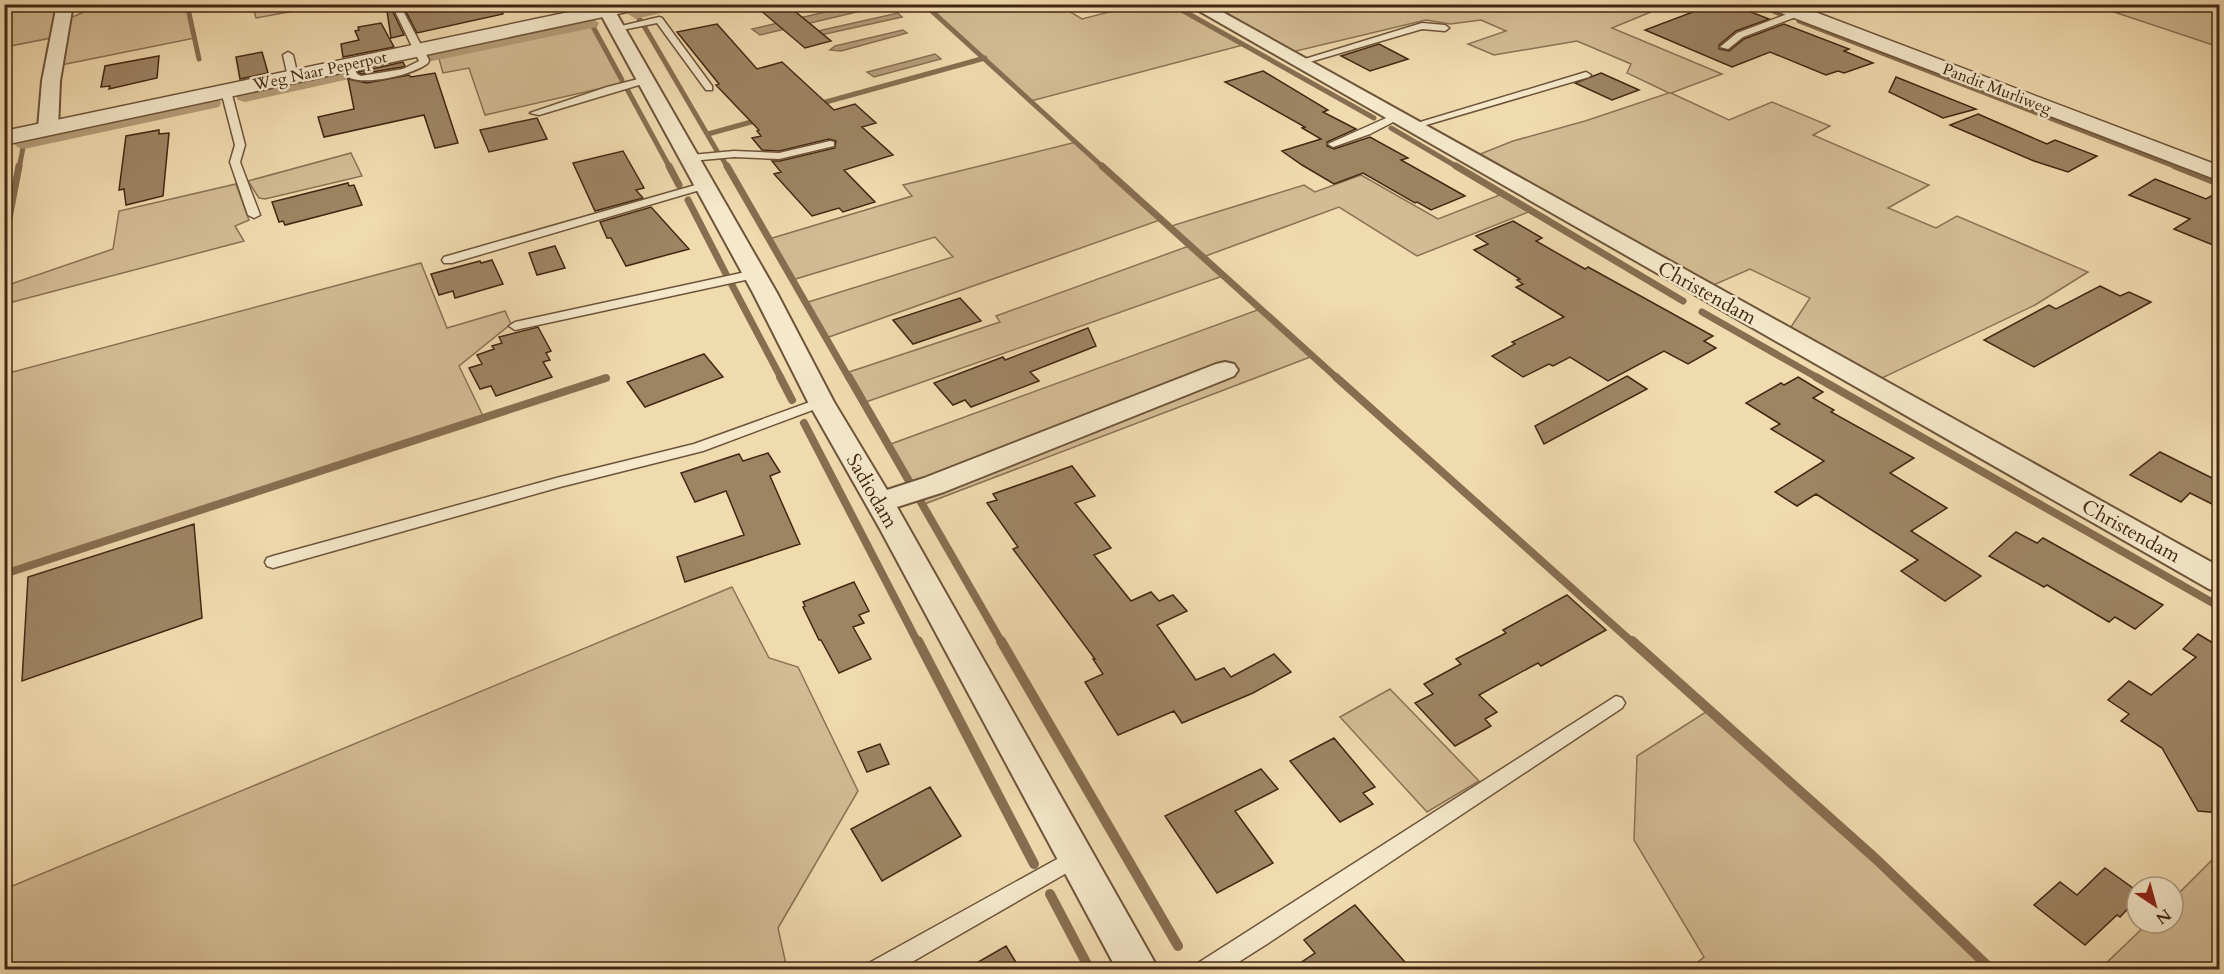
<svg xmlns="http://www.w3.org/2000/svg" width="2224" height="974" viewBox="0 0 2224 974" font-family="Cardo,serif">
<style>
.green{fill:#d3bc94;stroke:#8b7254;stroke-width:1.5}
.water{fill:#b59e7a;stroke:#876e51;stroke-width:1.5}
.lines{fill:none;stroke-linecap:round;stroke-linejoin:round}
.stream-far3{stroke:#876e51;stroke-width:5}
.stream-far2{stroke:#876e51;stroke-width:7}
.stream-far1{stroke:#876e51;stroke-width:8}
.stream{stroke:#876e51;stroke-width:10}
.canal{fill:#b59e7a;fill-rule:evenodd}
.building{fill:#9d8564;stroke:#432713;stroke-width:1.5}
.service-casing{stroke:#6e543a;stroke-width:3}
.minor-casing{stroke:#6e543a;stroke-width:4}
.tertiary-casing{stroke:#6e543a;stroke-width:3}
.service{fill:#f5e8cb;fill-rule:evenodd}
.minor{fill:#f5e8cb;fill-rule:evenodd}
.tertiary{fill:#f5e8cb;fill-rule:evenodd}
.labels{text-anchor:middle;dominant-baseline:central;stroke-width:5;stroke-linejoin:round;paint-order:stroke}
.far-street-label{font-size:16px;fill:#432713;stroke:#f5e8cb}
.street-label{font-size:20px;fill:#432713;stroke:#f5e8cb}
</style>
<rect width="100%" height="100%" fill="#f0dbaf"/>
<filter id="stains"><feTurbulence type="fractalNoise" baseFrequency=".00333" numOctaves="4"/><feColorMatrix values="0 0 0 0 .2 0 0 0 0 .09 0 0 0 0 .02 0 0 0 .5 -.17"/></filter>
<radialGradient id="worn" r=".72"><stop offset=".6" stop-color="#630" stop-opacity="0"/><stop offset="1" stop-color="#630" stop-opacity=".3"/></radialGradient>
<path class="green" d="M252,4H327V5L256,18Z
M5,5H58L51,38L5,47Z
M127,5H187L195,38L61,65L70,18L84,12Z
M1059,5L1082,19L1136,5H1171L1243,45L1031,101L934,13L966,5Z
M1206,5H1645L1658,9L1612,28L1722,74L1671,93L1729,120L1772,102L1830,126L1813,135L1929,185L1888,208L1936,228L1957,216L2088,272L2035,305L1878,380L1789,330L1810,298L1750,269L1709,287L1475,156L1513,141L1585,121L1669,93L1627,73L1631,64L1577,41L1494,55L1468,44L1506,31L1481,20L1450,24L1426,20L1292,52Z
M2134,5H2219V47L2114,12Z
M591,24L624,83L485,115L469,68L443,73L438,55Z
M1076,142L1160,220L826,338L805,303L953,257L935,237L792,280L769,239L912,196L903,185Z
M351,153L362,176L265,199L259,198L248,181Z
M1361,175L1438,219L1502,194L1531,211L1417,256L1339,207L1203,257L1223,276L863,403L846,373L1000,322L996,316L1189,246L1168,227L1304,185L1315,192Z
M236,184L249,220L235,226L244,241L5,304V286L113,249L119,211Z
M421,263L447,328L505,311L511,324L459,366L484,418L5,574V374Z
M1260,309L1313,356L922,505L888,445Z
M732,587L769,658L798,667L858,791L778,928L787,969H5V889Z
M1390,689L1479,781L1427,812L1340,717Z
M1709,710L1876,859L1992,969H1689L1704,957L1634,840L1637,756Z
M2219,853V969H2100L2148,923H2173V899Z"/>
<path class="water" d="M855,5H886L760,35L752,29Z
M898,13L902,17L812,37L809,33Z
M903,30L907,33L841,51L830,50L835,46Z
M935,54L941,59L874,77L867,72Z"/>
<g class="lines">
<path class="stream-far3" d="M187,4L199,59
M924,4L1104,168
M1171,4L1374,118
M1756,4L1783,15
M636,14L640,20
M1799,21L2179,168
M591,23L622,80
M644,26L717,151
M627,89L670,168
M815,105L985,58
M1391,128L1459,168
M708,134L762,119
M722,158L728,168
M19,168L24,143"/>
<path class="stream-far2" d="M669,166L679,185
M727,166L849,378
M1102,166L1337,378
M1456,166L1683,301
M2175,166L2220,184
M688,200L726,274
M4,244L19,166
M732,285L781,378
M1702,312L1818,378"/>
<path class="stream-far1" d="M780,377L792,400
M849,377L913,488
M1336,377L1633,643
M1816,377L2220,607
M804,423L918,643
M918,497L1002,643
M4,574L606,378"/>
<path class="stream" d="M918,641L1034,864
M1001,641L1178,946
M1632,641L1876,859L1992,970
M1050,894L1090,970"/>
<path class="canal" d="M656,4H687L685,7L636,19L628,14L630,10Z
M591,18L599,23L597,27L427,62L421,61L418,57L421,53L427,52Z
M348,69L354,70L357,74L354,78L245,102L238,100L236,96L238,92L245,90Z
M212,97L219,99L221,103L219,107L24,149L17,147L14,143L17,139L24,137Z"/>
</g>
<path class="building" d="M386,4H502L503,14L417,33L404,8L394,5L392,10L404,35L391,38Z
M753,4H786L831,41L805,48Z
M1714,4H1730L1769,19L1736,31L1719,45V49L1729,51L1744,39L1784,24L1849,49L1844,51L1873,63L1844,73L1838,71L1826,75L1770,52L1732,67L1645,30Z
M381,23L394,47L343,57L341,44L359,40L355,31L359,30L358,27Z
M717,24L757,69L782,62L834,110L855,104L876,123L862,127L893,155L844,170L875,202L843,212L839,208L812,216L774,174L781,172L772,161H780L835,148L836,141L829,139L779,151L762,150L752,138L761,136L757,131L759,130L716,85L719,84L677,32Z
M1379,44L1408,59L1370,71L1341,56Z
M262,52L268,73L240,79L236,57Z
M159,56L157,78L109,89L110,86L101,87L105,66Z
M403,62L405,66L402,67L361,74L358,72Z
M1263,71L1328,110L1323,112L1356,129L1327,142V146L1334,149L1370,137L1408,158L1401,160L1465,196L1431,210L1417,202L1415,203L1363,173L1334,184L1302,165L1282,151L1321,139L1302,128L1305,127L1225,82Z
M435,73L458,143L435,148L424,115L324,137L318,117L354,109L348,79L367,83L409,75L411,77Z
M1601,73L1639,90L1612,100L1575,83Z
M1896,77L1976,109L1943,118L1889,92Z
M1978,114L2047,144L2055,140L2097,156L2068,172L2034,161L1950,125Z
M537,118L547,139L489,152L480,130Z
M159,130V134L169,133L163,196L126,205L124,189L119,190L126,136Z
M623,151L644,188L636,190L643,198L595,211L573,163Z
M2155,179L2206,199L2220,191V248L2174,229L2190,219L2129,195Z
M348,183L349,186L354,185L362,205L285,225L283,221L279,222L272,202Z
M651,207L689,249L626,266L611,238H607L600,222Z
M1513,221L1542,238L1536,241L1585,269L1588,267L1713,336L1704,341L1716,348L1688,364L1664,351L1608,381L1570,357L1553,366L1549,364L1523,377L1492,356L1515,344L1512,342L1564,317L1516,287L1523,284L1517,280L1520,279L1474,250L1488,244L1476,236Z
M555,246L565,268L537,275L529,253Z
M492,260L503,284L455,298L453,291L439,295L431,274L480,261L481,263Z
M2100,286L2120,296L2129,292L2151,302L2034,367L1984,340L2049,305L2056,309Z
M960,298L981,321L913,344L893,320Z
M538,327L551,351L546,353L550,360L543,362L552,377L496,396L491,386L480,389L469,368L482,364L477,355L494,349L492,346L502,343L499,337Z
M1088,328L1096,346L1030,372L1039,381L971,407L965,400L953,405L934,383L1003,357L1005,360Z
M704,354L723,377L645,407L627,382Z
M1627,376L1647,389L1544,444L1535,426Z
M1798,377L1823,392L1813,398L1834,410L1831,412L1914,458L1890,473L1947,508L1911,531L1981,576L1945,601L1901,571L1918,560L1816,494L1797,506L1775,492L1824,461L1771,429L1780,424L1746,403L1781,383L1784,385Z
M2160,452L2220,482V508L2190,493L2181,502L2130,475Z
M768,453L780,472L770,476L800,544L685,582L677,557L744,535L726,491L695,502L681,473L739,454L743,461Z
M1072,466L1095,496L1075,503L1111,548L1094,555L1131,601L1151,592L1159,601L1173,595L1187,611L1157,625L1196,680L1224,668L1231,677L1274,654L1291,672L1253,693L1182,723L1174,711L1118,735L1085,682L1103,674L1093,659H1095L1013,549L1018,547L987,503L997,500L993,494Z
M194,524L202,618L22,681L28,577Z
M2016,532L2037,543L2043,538L2163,605L2135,629L2115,617L2109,622L2047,585L2044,587L1989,556Z
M854,582L869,611L859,615L864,623L853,627L871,659L839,673L821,640H819L803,607L805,606L803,602Z
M1567,595L1606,630L1541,666L1538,663L1479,695L1497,712L1485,719L1491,726L1455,746L1415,703L1433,694L1424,684L1461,664L1456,659L1506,633L1503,630Z
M2198,634L2213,643L2220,637V813L2198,811L2162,748L2121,721L2129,714L2108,700L2129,681L2151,695L2196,657L2183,649Z
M1334,738L1375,787L1363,793L1373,804L1340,822L1290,761Z
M880,744L889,764L867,772L858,752Z
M1261,769L1278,789L1235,811L1273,863L1217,893L1165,816Z
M930,787L961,836L882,881L851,829Z
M2105,868L2137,891V899L2120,917L2117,915L2085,945L2034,905L2060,882L2077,895Z
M1355,905L1411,969H1291L1315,953L1304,940Z
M1006,946L1020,969H966Z"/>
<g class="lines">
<g class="service-casing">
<path id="service" d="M395,7L402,9L429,60L428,63C413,75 367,85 350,78L344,65L349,62L352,63L357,74L361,76L403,69L419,61L394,9Z
M1798,10L1802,13L1801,15L1743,37L1728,49L1720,47L1737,33Z
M659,17L662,18L712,86V90H706L657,23L617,31L613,28Z
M1422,23L1445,25L1449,28L1445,31L1422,29L1303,64L1295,62Z
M288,52L293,55L298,77L293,80L288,77L283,55Z
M1586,72L1591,75L1589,77L1416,128L1407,126Z
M646,77L649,78V82L539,115L530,113L607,87Z
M226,88L231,91L245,145L240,162L260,215L254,218L248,215L230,162L235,145L221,91Z
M1395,114L1400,117L1399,119L1370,134L1333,147L1328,144Z
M830,141L834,142V146L779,159L734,157L691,161L686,158L691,155L734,151L779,153Z
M706,182L710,183V187L452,263H444L442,260L444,257Z
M755,270L761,274L759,277L515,330L509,326L515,322Z
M821,398L826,399L828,402L826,405L703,451L560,487L273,568L267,566L265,562L267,558L273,556L560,477L694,444Z
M1616,696L1622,698L1625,703L1622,708L1267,944L1226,970H1196L1198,963Z
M1077,848L1084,851L1087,857L1084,863L898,970H867L869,963Z"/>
</g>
<g class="minor-casing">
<path id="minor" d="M57,4H73L60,81L58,128L55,132H41L38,128L42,81Z
M1187,4H1208L2220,567V592L2209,589Z
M607,6L615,11L777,293L834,402L887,490L924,478L1216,364L1225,362L1234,364L1238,370L1234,376L944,492L897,507L1159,970H1117L880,529L808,402L753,293L599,11Z"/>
</g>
<g class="tertiary-casing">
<path id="tertiary" d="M607,4H645L643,8L636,10L4,145V131Z
M1766,4H1794L2220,166V181L1768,8Z"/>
</g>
<use href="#service" class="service"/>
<use href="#minor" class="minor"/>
<use href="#tertiary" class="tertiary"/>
</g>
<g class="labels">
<g class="far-street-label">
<text transform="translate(320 71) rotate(-12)">Weg Naar Peperpot</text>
<text transform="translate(1997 89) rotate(21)">Pandit Murliweg</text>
</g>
<g class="street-label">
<text transform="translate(1707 293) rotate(29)">Christendam</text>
<text transform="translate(872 491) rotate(60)">Sadiodam</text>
<text transform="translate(2131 531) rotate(29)">Christendam</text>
</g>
</g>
<rect width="2224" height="974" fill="none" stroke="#f0dbaf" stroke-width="24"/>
<rect x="6" y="6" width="2212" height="962" fill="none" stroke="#432713" stroke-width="3"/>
<rect x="12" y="12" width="2200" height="950" fill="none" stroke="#432713" stroke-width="1.5"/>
<g transform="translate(2155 905) rotate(144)"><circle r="28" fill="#f5e8cb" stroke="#ae9b81" stroke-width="1.5"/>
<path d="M0-4.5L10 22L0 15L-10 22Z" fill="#8f2418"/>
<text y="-9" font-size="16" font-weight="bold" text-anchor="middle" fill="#432713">N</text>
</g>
<rect width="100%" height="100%" filter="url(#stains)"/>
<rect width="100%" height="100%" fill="url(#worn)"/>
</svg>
